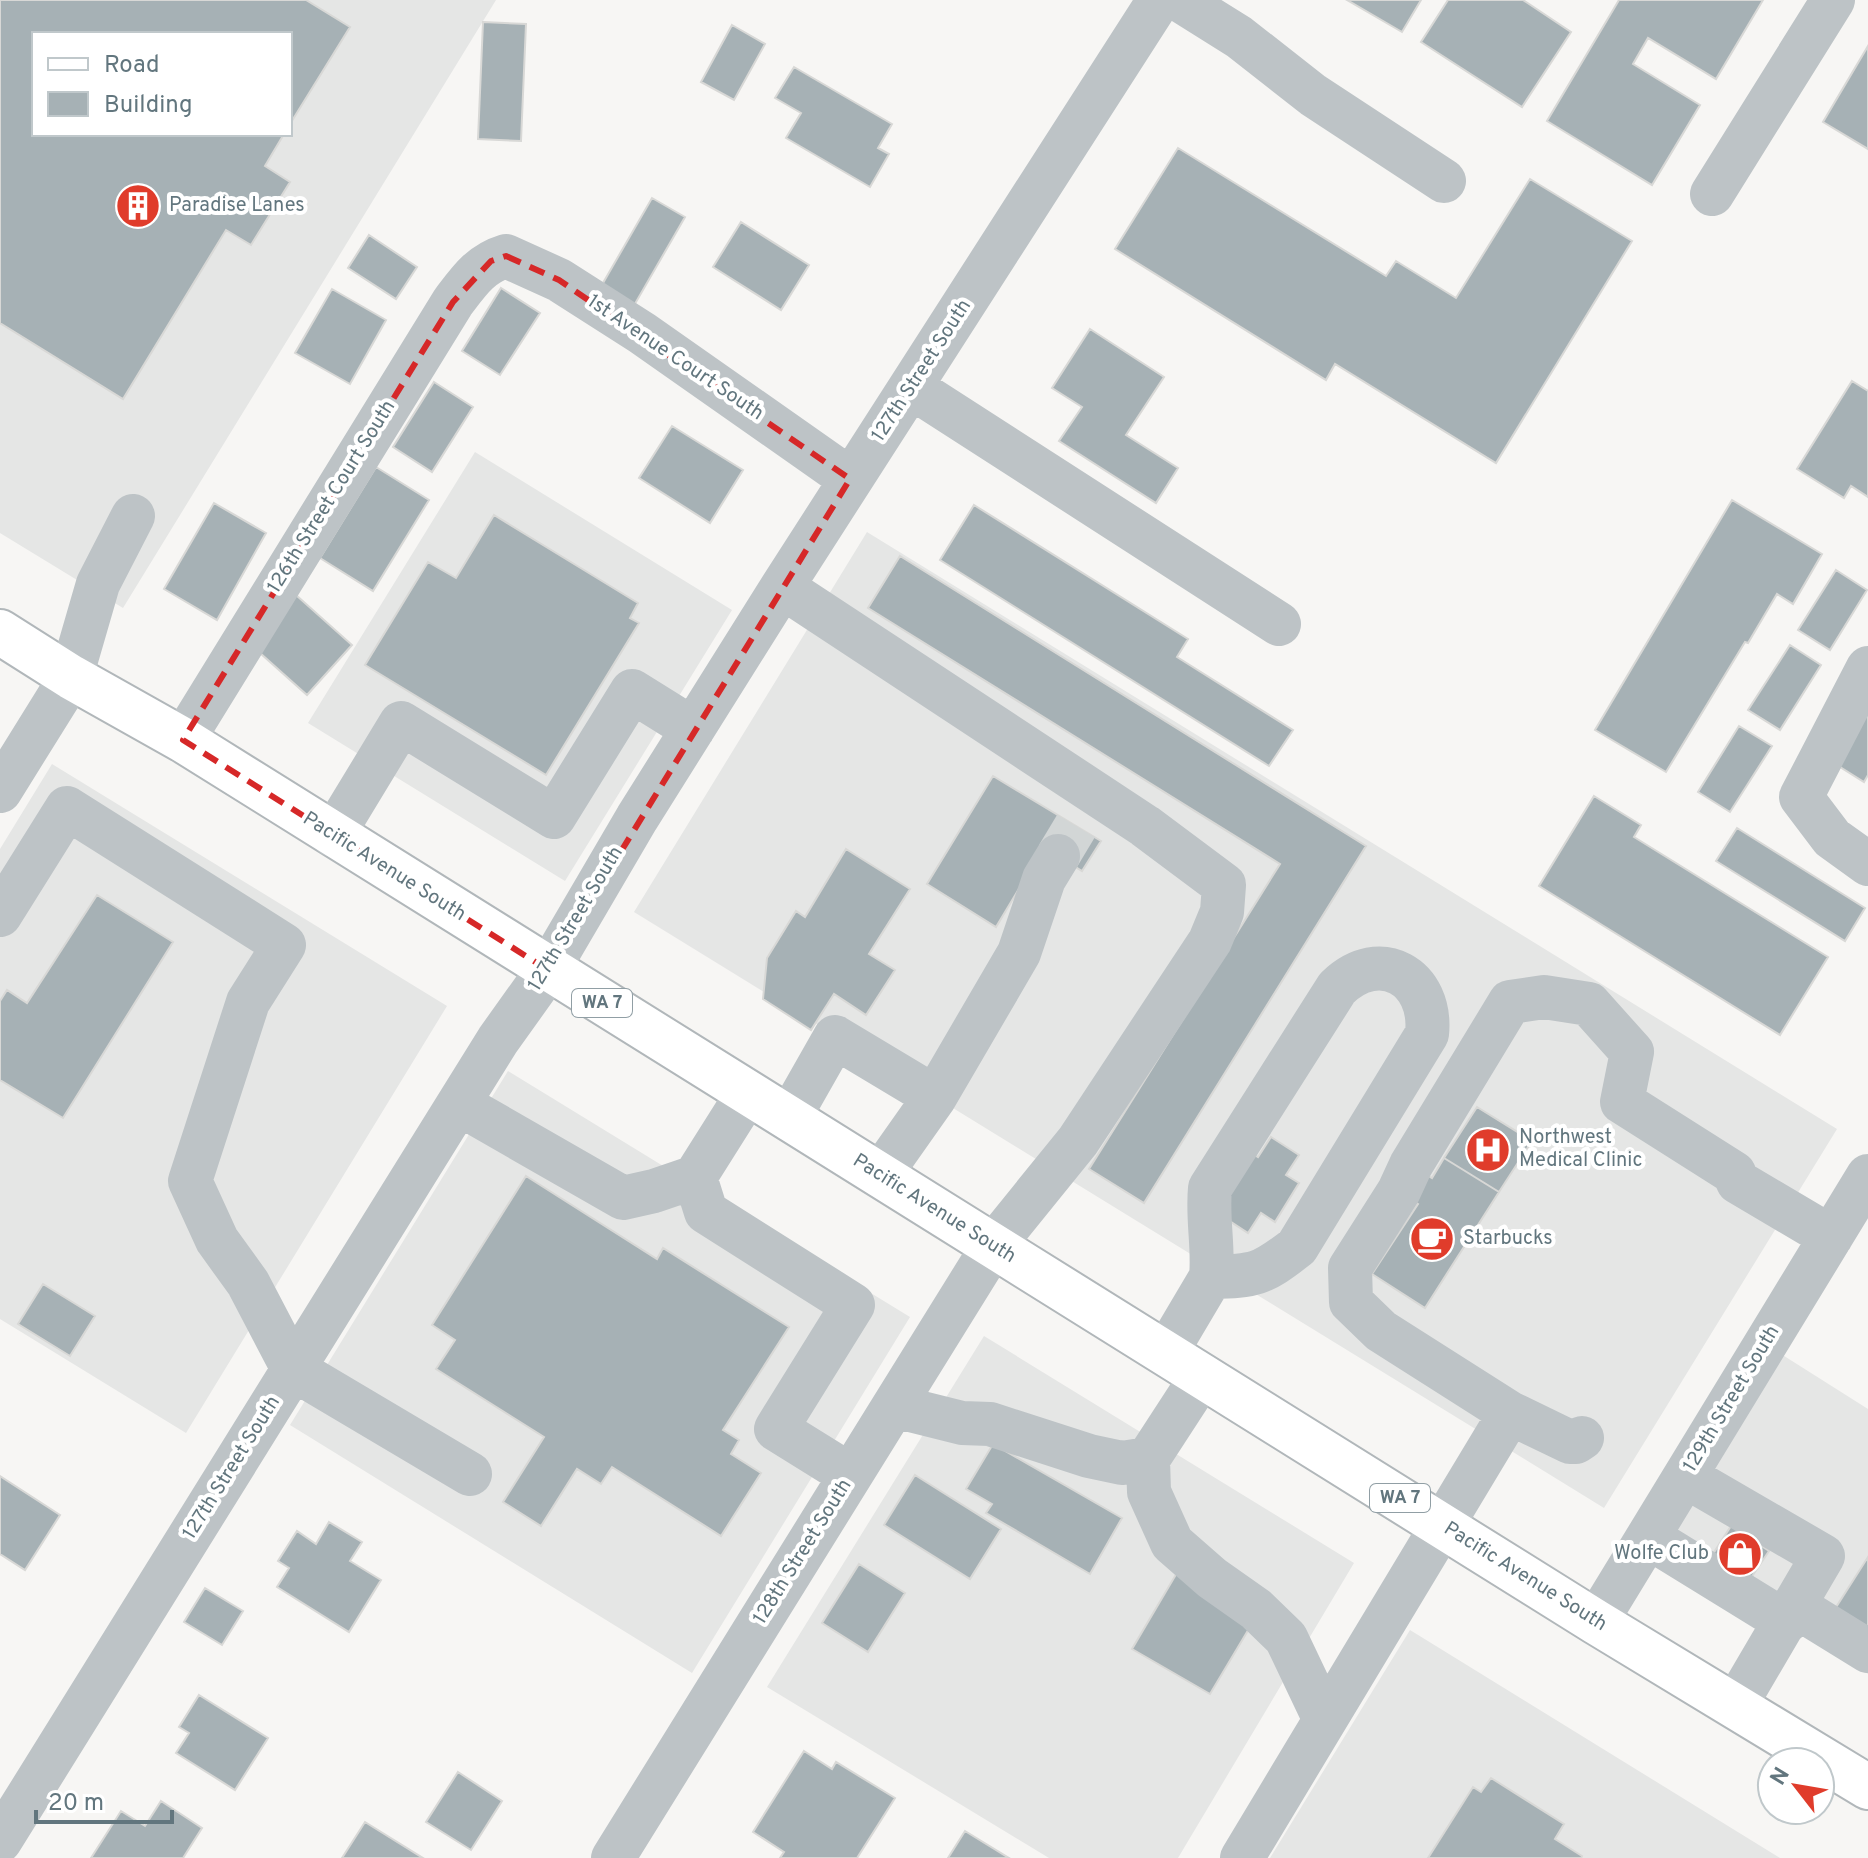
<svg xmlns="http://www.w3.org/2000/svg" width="1868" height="1858" viewBox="0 0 1868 1858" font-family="Overpass,sans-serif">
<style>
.built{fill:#e5e6e5;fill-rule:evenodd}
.building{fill:#a6b1b5;stroke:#d8d8d6;stroke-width:2}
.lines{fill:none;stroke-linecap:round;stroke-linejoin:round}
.minor-tunnel{stroke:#d2d6d6;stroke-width:44;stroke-dasharray:44 22;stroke-linecap:butt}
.major-casing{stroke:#b1b7ba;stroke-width:48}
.minor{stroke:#bdc3c6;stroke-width:44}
.major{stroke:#fff;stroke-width:44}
.marked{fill:none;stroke:#d62828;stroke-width:6;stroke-dasharray:16 10;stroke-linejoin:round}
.labels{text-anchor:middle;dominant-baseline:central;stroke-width:8;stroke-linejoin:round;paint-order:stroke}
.shield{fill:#fff;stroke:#919fa5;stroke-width:2}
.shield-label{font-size:18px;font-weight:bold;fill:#62767e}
.poi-label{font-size:20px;fill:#62767e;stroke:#fff;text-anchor:start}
.street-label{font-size:20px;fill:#62767e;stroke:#fff}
</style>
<rect width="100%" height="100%" fill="#f7f6f4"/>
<path class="built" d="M0,0H496L123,608L0,533ZM34,34H290V134H34Z
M475,452L732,610L565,881L308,723Z
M867,532L1837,1129L1604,1508L634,912Z
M52,764L447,1006L186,1433L0,1319V849Z
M508,1071L910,1317L692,1673L290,1425Z
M984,1336L1354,1563L1178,1858H1049L767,1687Z
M1781,1354L1868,1409V1674L1661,1545Z
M1410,1630L1780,1858H1270Z"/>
<path class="building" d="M0,0H306L350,27L290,124V34H34V134H284L265,166L290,182L251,245L226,230L123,399L0,323Z
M1347,0H1421L1402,32Z
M1448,0H1523L1571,32L1522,107L1421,42Z
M1619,0H1763L1716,79L1648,38L1633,64L1700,105L1652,185L1547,121Z
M483,22L526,24L521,141L478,139Z
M732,25L765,44L734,100L701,82Z
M1868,46V149L1823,122Z
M794,67L892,124L878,148L889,154L870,187L786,138L801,113L775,98Z
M1178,148L1386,276L1396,261L1456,298L1530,179L1632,241L1496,463L1335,364L1326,380L1115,249Z
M652,198L685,217L632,309L599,290Z
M741,222L809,265L781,310L713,267Z
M369,235L417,267L396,299L348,268Z
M501,288L540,313L500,375L462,351Z
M332,289L386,320L350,384L295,353Z
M1090,329L1164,377L1126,435L1178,468L1156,503L1059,441L1082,407L1052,388Z
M1852,381L1868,391V497L1851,486L1844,498L1797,469Z
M434,382L473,407L432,472L393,447Z
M672,426L743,470L710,523L639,478Z
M376,467L429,500L373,591L320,558Z
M1732,500L1822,554L1793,604L1777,594L1748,643L1745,642L1666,772L1595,730Z
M214,503L266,533L217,620L164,589Z
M974,505L1188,639L1177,657L1293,730L1269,766L940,560Z
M494,515L638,603L630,618L639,623L546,775L365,665L428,562L456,578Z
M900,556L1366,846L1144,1203L1089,1169L1280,864L868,608Z
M1836,570L1867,590L1830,650L1798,630Z
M296,595L352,645L307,695L251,645Z
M1790,645L1821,665L1780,730L1748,710Z
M1868,704V775L1864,782L1832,762Z
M1739,726L1772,746L1730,812L1698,792Z
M993,776L1101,841L1082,871L1044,847L996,927L927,884Z
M1594,796L1641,825L1634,837L1828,957L1780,1035L1539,886Z
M1737,828L1865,908L1845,941L1716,861Z
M846,849L910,889L869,954L895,970L866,1015L834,994L811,1030L763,999L767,958L796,911L805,917Z
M97,895L173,942L63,1118L0,1080V1001L7,990L27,1003Z
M1477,1107L1532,1141L1499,1192L1444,1158Z
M1271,1137L1299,1155L1286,1175L1299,1183L1275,1222L1261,1213L1248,1233L1219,1214L1241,1146L1258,1157Z
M1444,1158L1499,1192L1425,1308L1372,1274L1418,1204L1386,1183L1402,1159L1432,1178Z
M526,1176L657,1259L663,1248L789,1327L723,1430L739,1440L731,1454L761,1473L721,1536L612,1467L601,1484L577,1469L541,1526L503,1502L544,1437L436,1369L455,1340L432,1325Z
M43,1284L95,1316L70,1356L18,1324Z
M993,1444L1122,1518L1090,1574L986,1513L992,1504L966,1489Z
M915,1475L1001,1529L970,1579L884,1525Z
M0,1476L60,1515L25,1570L0,1554Z
M329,1522L362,1542L350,1561L381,1580L349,1632L277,1587L289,1568L278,1561L297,1531L316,1544Z
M1731,1526L1769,1551L1749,1581L1711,1557Z
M1868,1557V1649L1833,1612Z
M859,1564L905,1593L868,1652L822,1623Z
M1178,1571L1256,1617L1210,1694L1132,1649Z
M205,1588L243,1611L222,1645L184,1622Z
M199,1695L268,1738L235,1790L176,1753L189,1733L179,1727Z
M804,1751L832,1769L836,1762L895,1798L857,1858H780L784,1852L753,1832Z
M458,1772L502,1801L471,1850L426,1822Z
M1491,1778L1564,1824L1555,1839L1582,1856L1581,1858H1428L1473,1787L1481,1792Z
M161,1801L202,1828L183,1858H91L121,1811L145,1826Z
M365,1822L423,1858H342Z
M965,1831L1009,1858H948Z"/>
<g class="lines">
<path class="minor-tunnel" d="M1058,856L1076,826"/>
<g class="major-casing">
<path id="major" d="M0,632L71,677L183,740L1596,1622L1868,1787"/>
</g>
<path class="minor" d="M1180,0L1239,37L1313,95L1444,181
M1712,194L1833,0
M911,387L1279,624
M1868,668L1801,797L1832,838L1868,864
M183,740L453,302C469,281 480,264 506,256L559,280L642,333L850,479
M0,791L71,677L98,584L133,516
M333,835L401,723L554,817L632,691L693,729
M0,915L67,808L284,945L248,1002L190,1181L217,1240L248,1283L293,1369L470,1474
M935,1097L1019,953L1044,879L1058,856
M459,1104L623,1198L654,1191L695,1177L748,1093
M789,1118L835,1037L935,1097L880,1175
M695,1177L706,1212L853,1305L776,1429L850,1475
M1166,1353L1211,1277C1214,1248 1207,1219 1210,1188L1337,988C1380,946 1433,977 1427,1034L1297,1247C1261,1275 1255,1276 1211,1277
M1202,1376L1148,1459L1149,1492L1172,1543L1212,1578L1256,1609L1286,1638L1325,1720
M894,1406L962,1423L990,1424L1089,1456L1122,1463L1148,1459
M1582,1438L1576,1442H1570L1510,1413L1381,1331L1351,1302L1350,1268L1399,1191L1411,1165L1510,1002L1544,997L1589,1004L1632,1052L1622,1102L1734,1173L1738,1182L1831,1237
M1685,1476L1823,1556L1735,1706
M1648,1537L1786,1622
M1795,1606L1868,1651
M1596,1622L1868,1176
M0,1841L498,1040L548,970L637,818L782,587L1159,0
M613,1858L993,1246L1078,1141L1210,941L1222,912L1224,885L1145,826L782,587
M1242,1858L1510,1413"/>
<use href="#major" class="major"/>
</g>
<path class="marked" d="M506,256L559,280L850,479L548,970L183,740L453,302L491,261Z"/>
<defs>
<g id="building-disc" transform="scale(2.3)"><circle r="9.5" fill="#e03c2b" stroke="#fff"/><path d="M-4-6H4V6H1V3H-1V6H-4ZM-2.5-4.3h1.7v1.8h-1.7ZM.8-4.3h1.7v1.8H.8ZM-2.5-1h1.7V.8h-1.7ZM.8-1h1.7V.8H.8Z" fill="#fff"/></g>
<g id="hospital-disc" transform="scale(2.3)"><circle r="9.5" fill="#e03c2b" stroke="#fff"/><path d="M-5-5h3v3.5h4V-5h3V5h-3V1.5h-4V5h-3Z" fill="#fff"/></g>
<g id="cafe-disc" transform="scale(2.3)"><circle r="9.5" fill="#e03c2b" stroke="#fff"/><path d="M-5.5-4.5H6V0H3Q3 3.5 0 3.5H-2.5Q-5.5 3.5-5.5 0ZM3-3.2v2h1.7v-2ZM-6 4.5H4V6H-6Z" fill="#fff"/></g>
<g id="shop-disc" transform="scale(2.3)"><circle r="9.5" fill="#e03c2b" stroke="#fff"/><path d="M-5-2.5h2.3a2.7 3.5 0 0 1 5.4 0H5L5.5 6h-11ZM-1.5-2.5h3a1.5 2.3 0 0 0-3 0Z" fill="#fff"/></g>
</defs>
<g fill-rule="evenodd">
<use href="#building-disc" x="138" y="206"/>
<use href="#hospital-disc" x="1488" y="1150"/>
<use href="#cafe-disc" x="1432" y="1239"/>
<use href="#shop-disc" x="1740" y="1554"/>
</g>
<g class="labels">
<g class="shield">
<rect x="572" y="989" width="60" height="28" rx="6"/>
<rect x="1370" y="1484" width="60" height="28" rx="6"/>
</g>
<g class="shield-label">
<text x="602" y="1003">WA 7</text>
<text x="1400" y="1498">WA 7</text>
</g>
<g class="poi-label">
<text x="169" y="206">Paradise Lanes</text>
<text x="1519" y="1138">Northwest<tspan x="1519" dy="23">Medical Clinic</tspan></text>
<text x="1463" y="1239">Starbucks</text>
<text x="1709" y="1554" text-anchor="end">Wolfe Club</text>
</g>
<g class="street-label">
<text transform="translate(675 358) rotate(34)">1st Avenue Court South</text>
<text transform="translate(922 371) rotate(-57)">127th Street South</text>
<text transform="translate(332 497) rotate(-58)">126th Street Court South</text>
<text transform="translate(384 867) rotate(32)">Pacific Avenue South</text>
<text transform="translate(576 919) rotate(-59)">127th Street South</text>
<text transform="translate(934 1209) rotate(32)">Pacific Avenue South</text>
<text transform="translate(1732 1399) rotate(-59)">129th Street South</text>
<text transform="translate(232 1468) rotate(-58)">127th Street South</text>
<text transform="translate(803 1552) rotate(-58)">128th Street South</text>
<text transform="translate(1525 1577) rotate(32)">Pacific Avenue South</text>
</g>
</g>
<rect x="32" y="32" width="260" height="104" fill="#ffffff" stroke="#c0c8cb" stroke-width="2"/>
<rect x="48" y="58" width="40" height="12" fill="#ffffff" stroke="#c0c8cb" stroke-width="2"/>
<text x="104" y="72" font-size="24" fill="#62767e">Road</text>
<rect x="48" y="92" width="40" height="24" fill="#a6b1b5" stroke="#c0c8cb" stroke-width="2"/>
<text x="104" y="112" font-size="24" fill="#62767e">Building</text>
<g transform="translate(1796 1786) rotate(301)"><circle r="38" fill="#ffffff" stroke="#c0c8cb" stroke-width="2"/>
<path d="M0-6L14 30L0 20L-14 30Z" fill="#e03c2b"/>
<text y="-12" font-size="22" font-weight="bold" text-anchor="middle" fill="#62767e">N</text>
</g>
<path d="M36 1810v12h136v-12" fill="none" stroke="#62767e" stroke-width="4"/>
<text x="48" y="1810" font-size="24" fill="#62767e" stroke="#ffffff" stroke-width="6" paint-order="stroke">20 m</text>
</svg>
